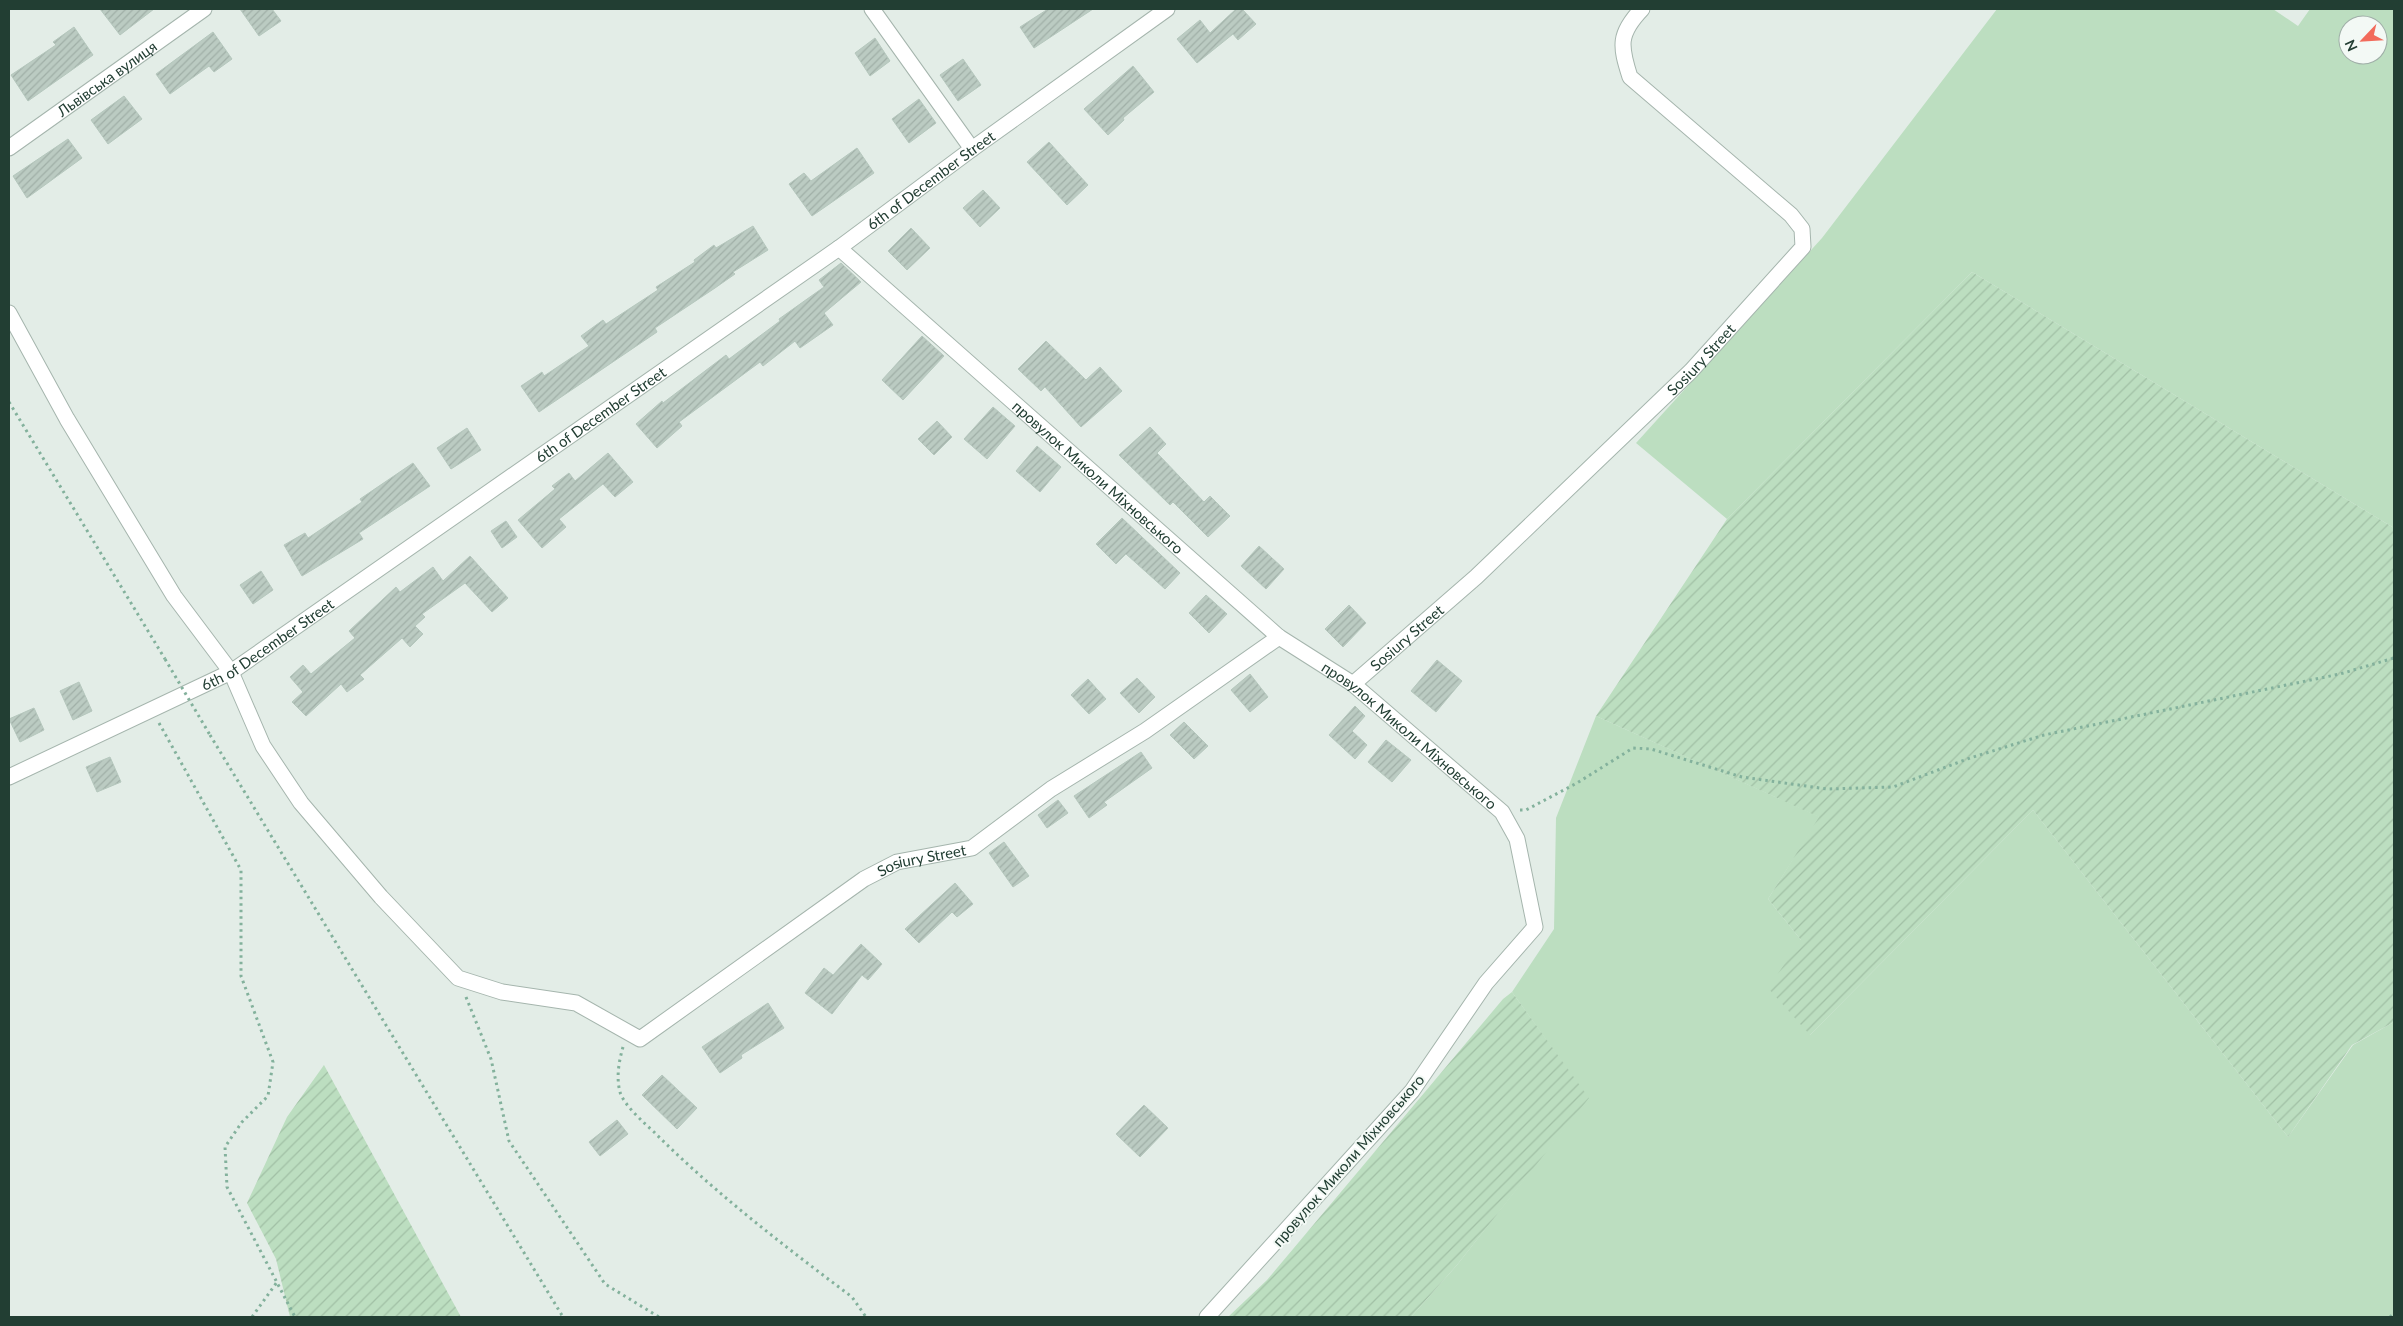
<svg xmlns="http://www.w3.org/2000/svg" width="2403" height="1326" viewBox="0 0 2403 1326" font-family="Lato,sans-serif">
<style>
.grass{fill:#bcdec0;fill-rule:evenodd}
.garden{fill:url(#garden-furrows)}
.building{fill:url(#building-hatch);stroke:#b5c7bd}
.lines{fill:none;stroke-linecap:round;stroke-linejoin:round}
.minor-casing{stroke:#a5b5ad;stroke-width:17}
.path{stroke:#83b19c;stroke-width:3;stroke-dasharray:2.5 4;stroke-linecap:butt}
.minor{stroke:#fff;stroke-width:15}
.path-bridge{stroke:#83b19c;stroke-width:3;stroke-dasharray:2.5 4;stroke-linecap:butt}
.labels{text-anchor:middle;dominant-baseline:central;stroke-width:4;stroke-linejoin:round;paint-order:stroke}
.street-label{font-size:15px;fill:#223e33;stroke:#f3f9f5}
</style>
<defs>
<pattern id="garden-furrows" width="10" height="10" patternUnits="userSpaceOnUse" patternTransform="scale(1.25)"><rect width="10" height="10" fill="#bcdec0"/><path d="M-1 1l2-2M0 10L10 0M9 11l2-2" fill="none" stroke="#a1c0a5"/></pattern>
<pattern id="building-hatch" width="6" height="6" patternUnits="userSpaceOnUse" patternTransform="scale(1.25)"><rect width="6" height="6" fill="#bbcbc2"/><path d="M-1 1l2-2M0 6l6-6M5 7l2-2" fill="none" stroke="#a0afa7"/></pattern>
</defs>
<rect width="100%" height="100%" fill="#e3ede7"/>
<path class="grass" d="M1997,9H2273L2298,26L2310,9H2394V528L1972,272L1727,519L1636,443L1822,238ZM2348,25H2378V55H2348Z
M1596,716L1820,817L1768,899L1801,940L1810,1035L2033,810L2288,1137L2353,1045L2394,1022V1317H1411L1457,1265L1588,1098L1512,992L1554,929L1556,818Z"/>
<path class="garden" d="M1972,272L2394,528V1022L2352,1045L2288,1137L2033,810L1810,1035L1768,988L1801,940L1768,899L1819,817L1596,716L1727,519Z
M1512,992L1589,1098L1457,1265L1411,1317H1228L1267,1280L1503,999Z
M324,1065L461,1317H290L276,1259L247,1203L287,1117Z"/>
<path class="building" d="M100,9H154L120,35Z
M240,9H272L281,21L259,36Z
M1048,9H1093L1034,48L1020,27Z
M1236,9H1242L1256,24L1238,40L1233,34L1197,63L1177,39L1200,20L1210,33Z
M74,27L93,55L28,101L11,75L56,45L53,42Z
M213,32L232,59L214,72L209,66L170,94L156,74Z
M875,38L890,61L870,76L855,53Z
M963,59L981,85L958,101L940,75Z
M1133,66L1154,92L1123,118L1124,120L1108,135L1084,109Z
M124,96L142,119L108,144L91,120Z
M919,99L936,123L909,143L892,119Z
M68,139L82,158L27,198L13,176Z
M1049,142L1088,185L1067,205L1027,162Z
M857,148L874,173L812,216L789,184L804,173L811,181Z
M983,190L1000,208L980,227L963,208Z
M753,226L768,250L733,272L735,274L715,288L655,328L657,332L539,412L521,386L542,372L544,376L589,346L581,336L603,320L606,324L658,290L656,287L695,262L694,260L714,245L716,248Z
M911,228L930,248L907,270L888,251Z
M841,263L861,282L824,313L833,325L800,348L795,341L763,366L760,362L679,422L682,426L657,448L636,424L662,401L663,403L726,355L729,359L780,321L779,319L824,287L819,280Z
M922,336L944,356L903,400L882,380Z
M1046,341L1086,380L1100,367L1122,391L1081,427L1045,387L1041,391L1018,369Z
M993,407L1015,426L987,459L964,439Z
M937,421L952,437L934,455L918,439Z
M1150,427L1166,444L1157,453L1204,502L1210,496L1230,516L1208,537L1173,502L1170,505L1119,455Z
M467,428L481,450L451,469L437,448Z
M1037,446L1061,467L1040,492L1016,471Z
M608,453L633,482L615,497L603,484L559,519L566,527L542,548L518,520L555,489L552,486L569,473L575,481Z
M413,463L430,486L359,533L363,539L302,576L284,545L305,533L308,538L362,502L360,499Z
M1122,518L1180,573L1165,589L1126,554L1116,564L1096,544Z
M506,521L517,537L502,548L491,531Z
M1259,546L1284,569L1266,589L1241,566Z
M470,556L508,598L492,612L465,583L422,614L425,617L415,626L423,634L410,647L402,638L360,675L364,679L347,692L341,684L306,716L292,702L303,692L290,677L303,665L311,674L355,638L349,631L396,587L400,592L433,567L443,581Z
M261,571L273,590L253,604L240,585Z
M1206,595L1227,614L1209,633L1189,613Z
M1349,605L1366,623L1343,647L1325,629Z
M1437,660L1462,681L1436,712L1411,691Z
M1250,674L1268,697L1250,712L1231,690Z
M1137,678L1155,697L1139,713L1120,693Z
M1088,679L1106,699L1089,714L1071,695Z
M79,682L92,711L73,720L60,691Z
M1355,706L1365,716L1352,731L1367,745L1355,759L1329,735Z
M34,708L44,730L20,742L9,719Z
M1184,722L1208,746L1194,759L1170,735Z
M1386,740L1411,760L1392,782L1368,762Z
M1141,752L1152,768L1104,802L1107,805L1089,818L1074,796Z
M110,757L121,782L97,792L86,767Z
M1058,800L1068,813L1047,828L1038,815Z
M1004,842L1029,876L1013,887L989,853Z
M955,883L973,904L957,917L952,912L919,943L905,929Z
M861,944L882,964L868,980L862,975L832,1014L805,993L824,968L833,975Z
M768,1003L784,1028L741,1055L742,1058L720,1073L702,1047Z
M662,1075L697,1108L677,1129L642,1095Z
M1144,1105L1168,1128L1140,1157L1116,1134Z
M617,1120L628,1134L600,1156L589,1142Z"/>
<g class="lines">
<g class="minor-casing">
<g id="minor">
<path d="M872,9L972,149"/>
<path id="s1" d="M9,148L204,9"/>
<path id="s2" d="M839,248L1279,637L1353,684L1502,812L1517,839L1535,927L1486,983L1412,1091L1207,1317"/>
<path id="s3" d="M9,313L67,419L174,596L231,672L263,746L301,803L381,897L458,978L502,992L576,1003L640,1039L864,879L897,862L972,848L1051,789L1145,731L1279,637"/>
<path id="s4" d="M1353,684L1476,577L1691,371L1803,247L1802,229L1791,215L1630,77C1620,46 1618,34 1642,9"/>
<path id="s5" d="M9,777L231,672L839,248L972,149L1167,9"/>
</g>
</g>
<path class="path" d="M9,402L165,659
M159,723L241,870V976L273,1062L268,1096L242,1122L225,1147L227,1187L295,1317
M210,735L563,1317
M1520,810H1526L1577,783L1633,748L1651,749L1742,777L1827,789L1893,787L1970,758L2044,735L2340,674L2394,658
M466,997L491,1059L509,1141L605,1284L659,1317
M623,1047C619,1061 616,1077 620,1092C623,1104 644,1123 654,1132C715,1193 783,1245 852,1297L866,1317
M252,1317L277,1282
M2390,1317L2394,1313"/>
<use href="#minor" class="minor"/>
<path class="path-bridge" d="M165,659L210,735"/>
</g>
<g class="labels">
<g class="street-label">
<text stroke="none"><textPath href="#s1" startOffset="120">Львівська вулиця</textPath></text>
<text stroke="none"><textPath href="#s5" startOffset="1101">6th of December Street</textPath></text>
<text stroke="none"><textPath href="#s4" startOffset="476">Sosiury Street</textPath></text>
<text stroke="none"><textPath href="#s5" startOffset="696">6th of December Street</textPath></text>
<text stroke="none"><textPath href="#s2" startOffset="346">провулок Миколи Міхновського</textPath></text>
<text stroke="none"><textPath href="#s4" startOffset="71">Sosiury Street</textPath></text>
<text stroke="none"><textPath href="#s5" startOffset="291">6th of December Street</textPath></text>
<text stroke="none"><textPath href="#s2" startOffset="751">провулок Миколи Міхновського</textPath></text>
<text stroke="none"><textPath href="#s3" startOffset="1338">Sosiury Street</textPath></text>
<text transform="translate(1348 1160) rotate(-49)">провулок Миколи Міхновського</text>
</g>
</g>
<rect width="2403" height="1326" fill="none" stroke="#223e33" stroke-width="20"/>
<g transform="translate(2363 40) rotate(245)"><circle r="24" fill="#f3f9f5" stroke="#9faea7"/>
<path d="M0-4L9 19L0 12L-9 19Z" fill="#f26b5b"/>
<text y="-8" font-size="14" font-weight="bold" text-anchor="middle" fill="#223e33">N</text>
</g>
</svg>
